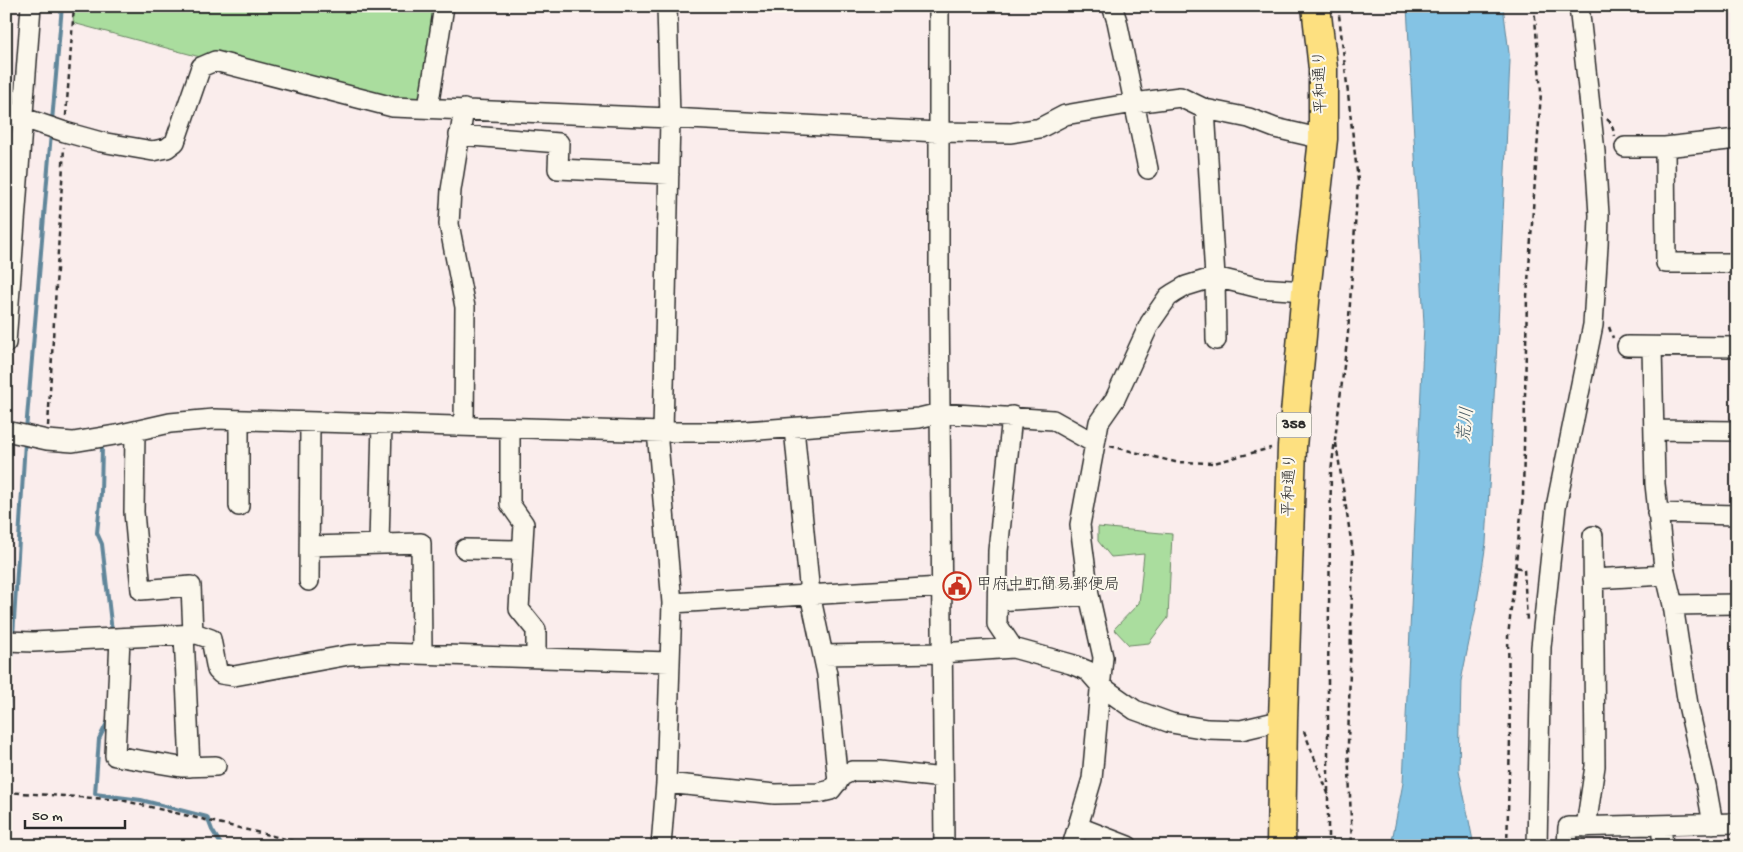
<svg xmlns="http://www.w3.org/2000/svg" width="1743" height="852" viewBox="0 0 1743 852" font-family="'Gochi Hand','Klee One',sans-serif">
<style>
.green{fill:#aadd9e;stroke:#6a8464}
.water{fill:#84c3e4;stroke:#60869a}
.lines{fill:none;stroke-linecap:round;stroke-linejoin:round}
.stream{stroke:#60869a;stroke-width:4}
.minor-casing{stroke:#2b2b2b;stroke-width:22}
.highway-casing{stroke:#2b2b2b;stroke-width:31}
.path{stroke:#2b2b2b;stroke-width:2.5;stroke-dasharray:5 4;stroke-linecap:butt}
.minor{stroke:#fbf7ec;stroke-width:19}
.highway{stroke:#fde080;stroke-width:28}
.labels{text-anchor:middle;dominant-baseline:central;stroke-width:4;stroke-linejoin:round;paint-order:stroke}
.shield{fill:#fbf7ec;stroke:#696865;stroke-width:1}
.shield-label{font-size:15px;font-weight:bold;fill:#2b2b2b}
.street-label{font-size:16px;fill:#2b2b2b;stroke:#fbf7ec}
.poi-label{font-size:16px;fill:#2b2b2b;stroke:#fbf7ec;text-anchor:start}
.water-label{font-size:18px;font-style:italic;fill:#465962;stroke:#fbf7ec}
</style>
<rect width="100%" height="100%" fill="#faedec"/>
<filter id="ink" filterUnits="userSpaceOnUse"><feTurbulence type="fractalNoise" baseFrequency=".02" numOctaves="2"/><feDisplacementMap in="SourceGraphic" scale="10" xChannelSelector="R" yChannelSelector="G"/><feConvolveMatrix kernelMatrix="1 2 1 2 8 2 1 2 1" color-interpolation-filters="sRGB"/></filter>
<g filter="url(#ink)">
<path class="green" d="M74,6H444L428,108L215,61L73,23Z
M1098,527L1172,534L1168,618L1149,643L1129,645L1114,629L1139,603L1144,554L1111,557L1098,541Z"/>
<path class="water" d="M1407,6H1503L1510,61L1498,325L1486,543L1476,608L1461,681L1459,770L1474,846H1391L1403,783L1424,324Z"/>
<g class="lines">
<path class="stream" d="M52,121L62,6
M26,430L51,133
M102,447L101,493L97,533L102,544L112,632
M13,637L25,442
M109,719L99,739L95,794L141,800L207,817L212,830L222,846
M6,736L12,646
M1487,846V843H1492V846"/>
<g class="minor-casing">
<path id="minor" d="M939,6V295L944,846
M1112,6L1117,21L1148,169
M428,108L444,6
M464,109L451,190L449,224L465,307L464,426
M1205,109L1215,277L1216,340
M6,112L65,132L101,142L153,151L167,148L175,142L201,67L215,61L393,107L670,118L938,132L1011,133L1040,128L1065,115L1134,103L1180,97L1205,109L1249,118L1275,128L1323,139
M459,135L559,143L558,169L669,174
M1625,147H1665L1737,139
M1665,147L1666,263H1737
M6,343L31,6
M1627,346L1737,347
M1652,347L1655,484L1664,567L1673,605L1688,705L1706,785L1713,824
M1012,416L998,551L997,624L1013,648
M510,428V504L524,524L519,609L536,630V658
M794,428L810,594L827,674L838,782
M1654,430L1737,431
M6,431L47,440L73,442L121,434L170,423L214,419L663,432H732L919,418L940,413L1053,420L1094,443
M135,431L134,512L141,590L191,586L193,634
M657,431L672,603L666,783L661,846
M663,432L670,118L667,6
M239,506V420
M1657,513L1737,515
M379,544L382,424
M310,546L421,543L422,654
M465,549L522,550
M1593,579L1665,575
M309,581L310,422
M998,601L1089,595
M672,603L941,587
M1673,605L1737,604
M184,635L190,767
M120,638L115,756L181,767L216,766
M6,641L33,642L197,634L211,639L217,670L221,674L234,676L349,655L384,653L669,662
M823,655L942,653L1013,648L1071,664L1088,671L1101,686L1135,710L1171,723L1207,729L1241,730L1283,720
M666,783L775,794L818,793L831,790L842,776L852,771H879L943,778
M1661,825L1663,846
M1079,827L1128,846
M1586,827L1595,766L1593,536
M1072,846L1092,779L1103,657L1089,595L1080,525L1099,422L1115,399L1150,323L1168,297L1174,293L1186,286L1215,277L1260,288L1306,291
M1537,846L1541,647L1556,507L1593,325L1598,246L1599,215L1595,152L1579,6
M1567,846L1568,827L1737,823"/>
</g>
<g class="highway-casing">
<path id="highway" d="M1281,846L1283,720L1292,447L1306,291L1323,139V69L1316,6"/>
</g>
<path class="path" d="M66,116L74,6
M1607,119L1611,123L1615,136
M1609,327L1613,338
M48,426L64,147
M1336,443L1353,553L1348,745L1352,846
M1110,446L1175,462L1214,463L1271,448
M1516,567L1524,569L1527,621
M1304,731L1329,796
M6,792L121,800L315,846
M1328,846V673L1331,472L1348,333L1358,181L1338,6
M1507,846L1510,740L1508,637L1523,496L1527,297L1541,92L1534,6"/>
<use href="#minor" class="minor"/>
<use href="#highway" class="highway"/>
</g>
</g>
<defs>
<g id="civic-ring" transform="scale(1.4375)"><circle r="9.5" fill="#fbf7ec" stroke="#c8321e" stroke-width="1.5"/><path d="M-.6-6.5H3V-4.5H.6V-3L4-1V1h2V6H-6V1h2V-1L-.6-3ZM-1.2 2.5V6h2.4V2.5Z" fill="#c8321e"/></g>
</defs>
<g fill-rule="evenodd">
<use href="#civic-ring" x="957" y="586"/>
</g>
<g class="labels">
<rect class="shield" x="1276.5" y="412.5" width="35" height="25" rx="4"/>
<g class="shield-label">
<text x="1294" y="425">358</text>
</g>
<g class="street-label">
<text transform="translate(1322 82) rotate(-92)">平和通り</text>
<text transform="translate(1291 485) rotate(-88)">平和通り</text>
</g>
<g class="poi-label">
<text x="976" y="586">甲府中町簡易郵便局</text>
</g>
<g class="water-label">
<text transform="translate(1467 425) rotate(-84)">荒川</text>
</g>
</g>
<rect width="1743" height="852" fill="none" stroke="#fbf7ec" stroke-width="25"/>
<rect x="12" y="12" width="1718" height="827" fill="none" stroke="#2b2b2b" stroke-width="2" filter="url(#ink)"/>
<path d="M25 820v8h100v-8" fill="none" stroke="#2b2b2b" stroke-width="2.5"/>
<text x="32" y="820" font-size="15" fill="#2b2b2b" stroke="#fbf7ec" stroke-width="4" paint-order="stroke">50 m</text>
</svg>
